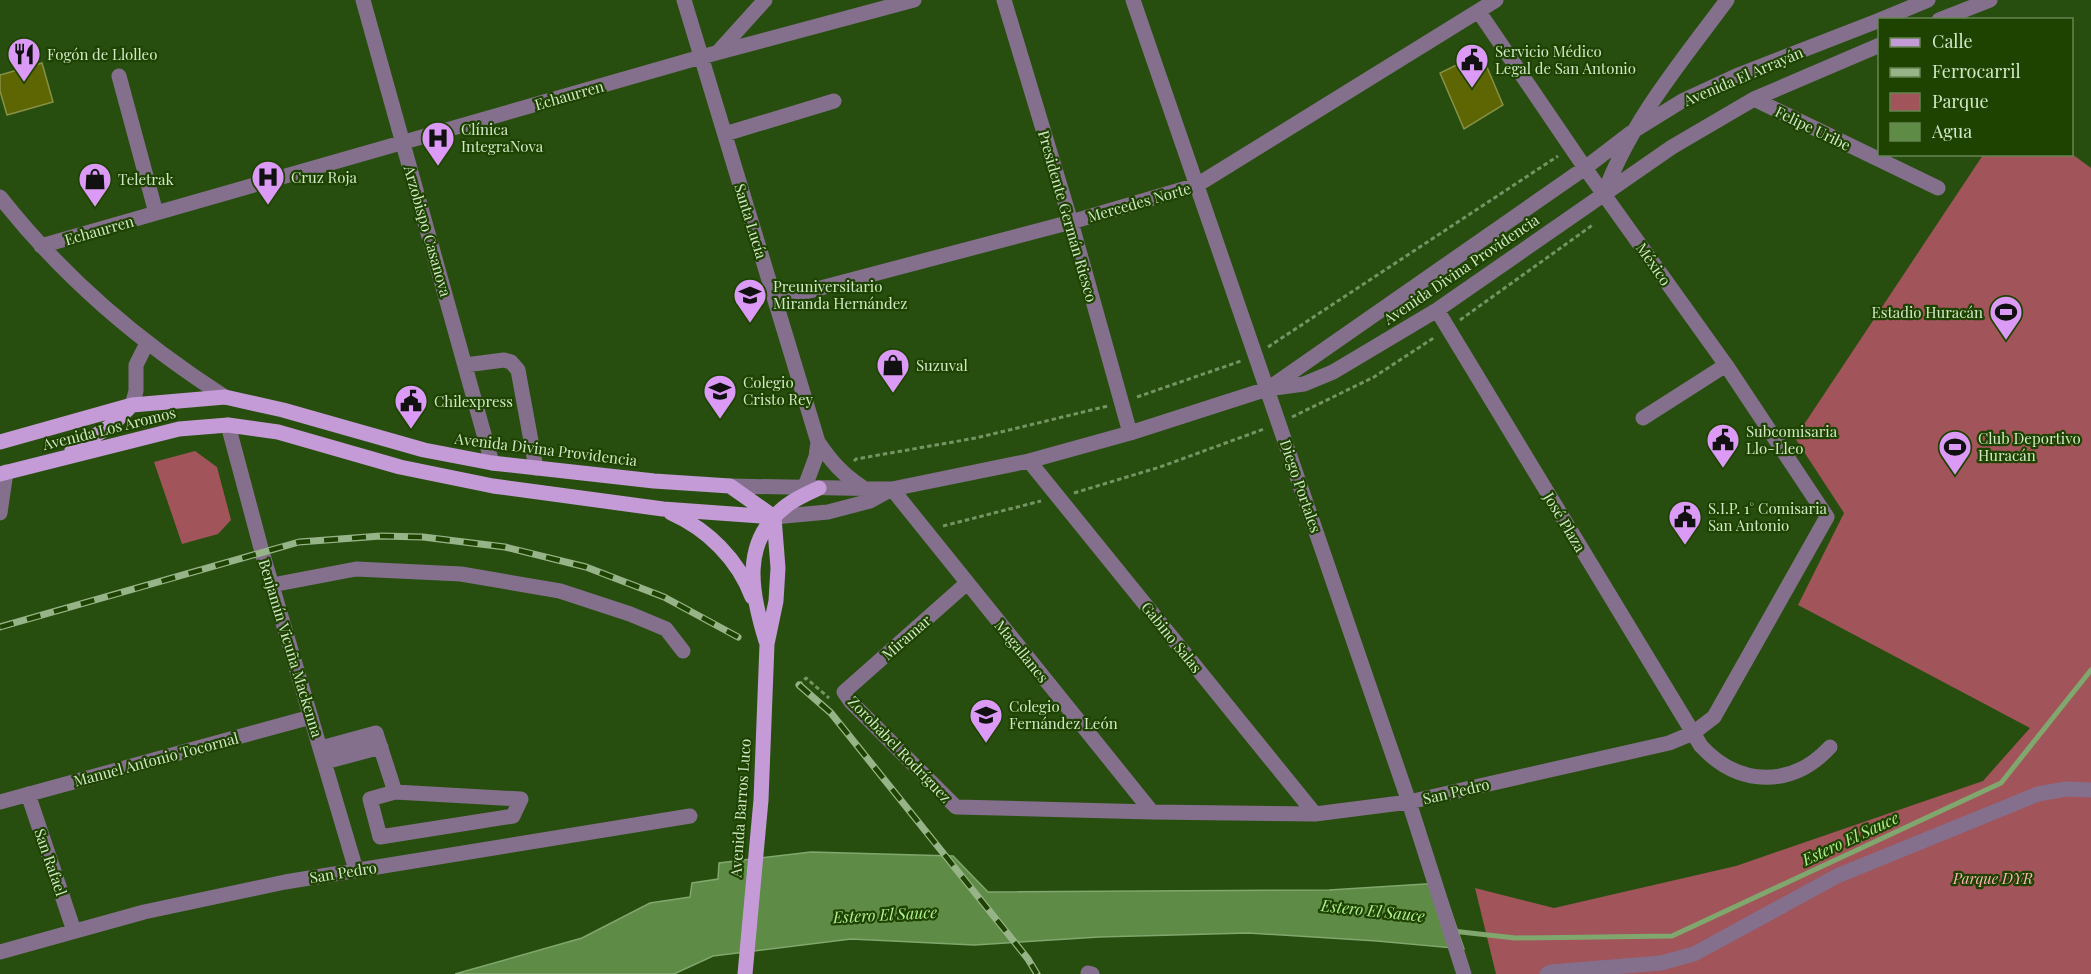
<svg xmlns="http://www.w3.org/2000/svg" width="2091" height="974" viewBox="0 0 2091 974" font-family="'Playfair Display',serif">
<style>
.green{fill:#a1545a}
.water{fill:#5e8b46;stroke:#80a76d;stroke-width:1.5}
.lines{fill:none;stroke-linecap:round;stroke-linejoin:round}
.stream{stroke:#80a76d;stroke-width:5}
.building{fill:#5d6602;stroke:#879146;stroke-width:1.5}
.path{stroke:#759463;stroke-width:3;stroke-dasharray:4.5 3;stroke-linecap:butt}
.minor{stroke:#84708d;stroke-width:15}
.major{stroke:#c49bd6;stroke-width:15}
.rail-casing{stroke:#97b388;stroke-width:7}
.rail{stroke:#1e4301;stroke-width:4.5;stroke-dasharray:14;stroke-linecap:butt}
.labels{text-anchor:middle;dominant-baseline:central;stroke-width:4.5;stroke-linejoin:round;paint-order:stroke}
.poi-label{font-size:15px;fill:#d1e8c7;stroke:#1e4301;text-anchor:start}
.street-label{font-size:15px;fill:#d1e8c7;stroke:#1e4301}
.park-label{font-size:15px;font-style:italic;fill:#fcb5b8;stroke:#1e4301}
.water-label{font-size:16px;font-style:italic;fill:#b2f192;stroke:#1e4301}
</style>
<rect width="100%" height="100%" fill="#284e0f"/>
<path class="green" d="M2072,154L2091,168V974H1496L1475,888L1554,908L1736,866L1983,781L2030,728L1798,605L1844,513L1795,438L1983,155Z
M195,451L217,467L231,520L218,534L182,544L154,462Z"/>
<path class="water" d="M811,852L953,856L988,892L1329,890L1441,883L1464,949L1377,941L1248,933L1099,937L974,945L851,939L713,956L674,974H455L582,938L650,903L690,897L692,883L718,879L719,863Z"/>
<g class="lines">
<path class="stream" d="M1452,931L1515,938L1672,936L2001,783L2091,670"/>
</g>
<path class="building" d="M1481,53L1503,105L1464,129L1440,73Z
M42,63L53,102L7,115L0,91V75Z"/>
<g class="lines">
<path class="path" d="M1460,320L1594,224
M1268,347L1558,156
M1137,397L1241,361
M1292,417L1374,377L1435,337
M854,461L856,459L976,438L1108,406
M1074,493L1160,467L1264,429
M943,526L1041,501
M799,685L806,678L829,698"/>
<path class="minor" d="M363,0L492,463
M684,0L818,442C831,461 842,474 862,487
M1004,0L1071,222L1130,433
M1133,0L1409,802L1464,974
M1880,20L1928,0
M1939,20L1990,0
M718,52L765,0
M119,76L156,213
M1754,99L1938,188
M725,134L834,101
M1604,194C1631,121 1681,62 1727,0
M0,197C64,278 138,341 225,397
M41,246L701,57L914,0
M775,300L1071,222L1197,185L1496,0
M1437,310L1701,746C1739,787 1792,788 1830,747
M465,365L504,360L511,362L518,370L536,468
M1269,388L1585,168L1632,132L1682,101L1736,76L1880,20
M132,405L136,391V365L147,343
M1643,418L1726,365
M228,425L262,552L356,870
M1029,461L1315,814
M730,486L892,489L1029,461L1130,433L1267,389L1304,384L1333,372L1437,310L1672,147L1754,99L1880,45
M804,489L816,457L818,442
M892,489L1152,812
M0,513L6,472
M774,517L828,512L870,501L892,489
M967,583L844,692L851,702L956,807L1152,812L1315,814L1409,802L1669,743L1693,733L1714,717L1827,517L1726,365L1585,168L1479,12
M272,585L356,569L461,574L560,591L630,614L666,629L683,651
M321,748L376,733L395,792L521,799L513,816L380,837L370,799L395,792
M325,762L381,747
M28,794L74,931
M0,802L311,717
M0,952L144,912L285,882L690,816
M1088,973L1092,974
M1547,974L1551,972L1661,963L1694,954L1837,876L2038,794L2066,789L2091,790"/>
<path class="major" d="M0,442L132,405L225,397L283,410L424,450L492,463L654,481L730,486L774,517
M72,450L112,425L129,408
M0,474L179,429L228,425L278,432L400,467L493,486L663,509L774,517
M671,513C707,529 738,559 752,597
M766,641C751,593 740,542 786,506C796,498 808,493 819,488
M745,974L761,800L767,644L776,601L778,568L774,517"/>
<g class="rail-casing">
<path id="rail" d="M0,627L299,542L381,536L423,537L505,547L586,567L664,597L738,637
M799,685L831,713L1028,959L1037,974"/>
</g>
<use href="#rail" class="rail"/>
</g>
<defs>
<g id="restaurant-pin" transform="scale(1.725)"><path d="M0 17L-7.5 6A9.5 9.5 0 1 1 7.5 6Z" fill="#db9af6" stroke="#1e4301"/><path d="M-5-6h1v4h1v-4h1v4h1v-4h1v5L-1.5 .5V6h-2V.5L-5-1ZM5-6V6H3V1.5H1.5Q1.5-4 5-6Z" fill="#111"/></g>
<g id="civic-pin" transform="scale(1.725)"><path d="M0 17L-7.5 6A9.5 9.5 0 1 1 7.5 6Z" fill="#db9af6" stroke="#1e4301"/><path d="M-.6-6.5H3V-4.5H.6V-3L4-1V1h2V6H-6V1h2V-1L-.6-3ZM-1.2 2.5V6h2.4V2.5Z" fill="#111"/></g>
<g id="hospital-pin" transform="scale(1.725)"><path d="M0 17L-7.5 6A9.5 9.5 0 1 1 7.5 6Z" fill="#db9af6" stroke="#1e4301"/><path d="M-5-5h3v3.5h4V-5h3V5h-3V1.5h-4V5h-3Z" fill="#111"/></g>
<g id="shop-pin" transform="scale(1.725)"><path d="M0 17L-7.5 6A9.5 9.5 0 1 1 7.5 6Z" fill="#db9af6" stroke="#1e4301"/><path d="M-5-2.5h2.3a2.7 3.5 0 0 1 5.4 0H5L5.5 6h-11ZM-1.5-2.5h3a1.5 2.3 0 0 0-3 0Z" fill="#111"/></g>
<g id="school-pin" transform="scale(1.725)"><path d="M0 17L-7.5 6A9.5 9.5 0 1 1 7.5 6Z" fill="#db9af6" stroke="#1e4301"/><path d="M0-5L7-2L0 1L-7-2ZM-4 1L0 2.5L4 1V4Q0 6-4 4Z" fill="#111"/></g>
<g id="stadium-pin" transform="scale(1.725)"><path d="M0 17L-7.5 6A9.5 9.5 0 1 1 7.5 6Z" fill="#db9af6" stroke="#1e4301"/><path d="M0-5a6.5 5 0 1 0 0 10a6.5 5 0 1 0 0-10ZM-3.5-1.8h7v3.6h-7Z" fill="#111"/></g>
</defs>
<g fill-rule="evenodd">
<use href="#restaurant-pin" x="24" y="54"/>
<use href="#civic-pin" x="1472" y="60"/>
<use href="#hospital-pin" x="438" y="138"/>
<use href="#hospital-pin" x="268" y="177"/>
<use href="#shop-pin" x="95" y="179"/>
<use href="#school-pin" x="750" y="295"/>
<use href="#stadium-pin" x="2006" y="312"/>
<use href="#shop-pin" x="893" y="365"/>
<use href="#school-pin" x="720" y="391"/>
<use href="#civic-pin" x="411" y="401"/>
<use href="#civic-pin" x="1723" y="440"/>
<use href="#stadium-pin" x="1955" y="447"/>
<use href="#civic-pin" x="1685" y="517"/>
<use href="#school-pin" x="986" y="715"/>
</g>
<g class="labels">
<g class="poi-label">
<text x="1495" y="51">Servicio Médico<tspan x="1495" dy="17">Legal de San Antonio</tspan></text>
<text x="47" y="54">Fogón de Llolleo</text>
<text x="461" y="129">Clínica<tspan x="461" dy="17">IntegraNova</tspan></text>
<text x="291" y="177">Cruz Roja</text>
<text x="118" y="179">Teletrak</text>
<text x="773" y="286">Preuniversitario<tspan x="773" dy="17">Miranda Hernández</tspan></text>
<text x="1983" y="312" text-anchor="end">Estadio Huracán</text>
<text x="916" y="365">Suzuval</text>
<text x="743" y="382">Colegio<tspan x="743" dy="17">Cristo Rey</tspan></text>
<text x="434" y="401">Chilexpress</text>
<text x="1746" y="431">Subcomisaria<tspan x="1746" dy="17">Llo-Lleo</tspan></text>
<text x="1978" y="438">Club Deportivo<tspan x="1978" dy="17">Huracán</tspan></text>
<text x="1708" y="508">S.I.P. 1° Comisaria<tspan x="1708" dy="17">San Antonio</tspan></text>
<text x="1009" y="706">Colegio<tspan x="1009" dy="17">Fernández León</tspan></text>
</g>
<g class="street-label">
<text transform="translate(1743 76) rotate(-23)">Avenida El Arrayán</text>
<text transform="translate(569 95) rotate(-16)">Echaurren</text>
<text transform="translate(1813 128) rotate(26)">Felipe Uribe</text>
<text transform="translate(1139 202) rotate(-16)">Mercedes Norte</text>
<text transform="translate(1068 216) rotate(74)">Presidente Germán Riesco</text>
<text transform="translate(751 221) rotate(73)">Santa Lucía</text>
<text transform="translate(99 230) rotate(-16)">Echaurren</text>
<text transform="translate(428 231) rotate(74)">Arzobispo Casanova</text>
<text transform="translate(1654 264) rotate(55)">México</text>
<text transform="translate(1461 269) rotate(-34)">Avenida Divina Providencia</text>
<text transform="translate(109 428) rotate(-14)">Avenida Los Aromos</text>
<text transform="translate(546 449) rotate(7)">Avenida Divina Providencia</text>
<text transform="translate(1301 486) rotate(71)">Diego Portales</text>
<text transform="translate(1565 522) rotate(59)">José Plaza</text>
<text transform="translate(906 637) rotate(-41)">Miramar</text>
<text transform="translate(1172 637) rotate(51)">Gabino Salas</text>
<text transform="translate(291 648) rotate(73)">Benjamín Vicuña Mackenna</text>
<text transform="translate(1022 651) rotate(51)">Magallanes</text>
<text transform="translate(900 749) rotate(46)">Zorobabel Rodríguez</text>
<text transform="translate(156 759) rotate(-15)">Manuel Antonio Tocornal</text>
<text transform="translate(1456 791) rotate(-13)">San Pedro</text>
<text transform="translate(740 808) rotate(-86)">Avenida Barros Luco</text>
<text transform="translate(51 862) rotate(71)">San Rafael</text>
<text transform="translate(343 872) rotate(-9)">San Pedro</text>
</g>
<g class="park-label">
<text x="1993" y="878">Parque DYR</text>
</g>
<g class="water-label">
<text transform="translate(1850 838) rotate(-25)">Estero El Sauce</text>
<text transform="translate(1373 910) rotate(6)">Estero El Sauce</text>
<text transform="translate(885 914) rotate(-3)">Estero El Sauce</text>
</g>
</g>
<rect x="1878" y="18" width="195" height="138" fill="#1e4301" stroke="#668550" stroke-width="1.5"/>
<rect x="1890" y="38" width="30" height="9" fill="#c49bd6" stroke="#668550" stroke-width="1.5"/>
<text x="1932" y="48" font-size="18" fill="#d1e8c7">Calle</text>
<rect x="1890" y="68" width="30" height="9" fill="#97b388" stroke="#668550" stroke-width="1.5"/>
<text x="1932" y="78" font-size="18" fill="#d1e8c7">Ferrocarril</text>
<rect x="1890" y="93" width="30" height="18" fill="#a1545a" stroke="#668550" stroke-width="1.5"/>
<text x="1932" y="108" font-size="18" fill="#d1e8c7">Parque</text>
<rect x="1890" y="123" width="30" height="18" fill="#5e8b46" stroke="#668550" stroke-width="1.5"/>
<text x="1932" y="138" font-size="18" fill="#d1e8c7">Agua</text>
</svg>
